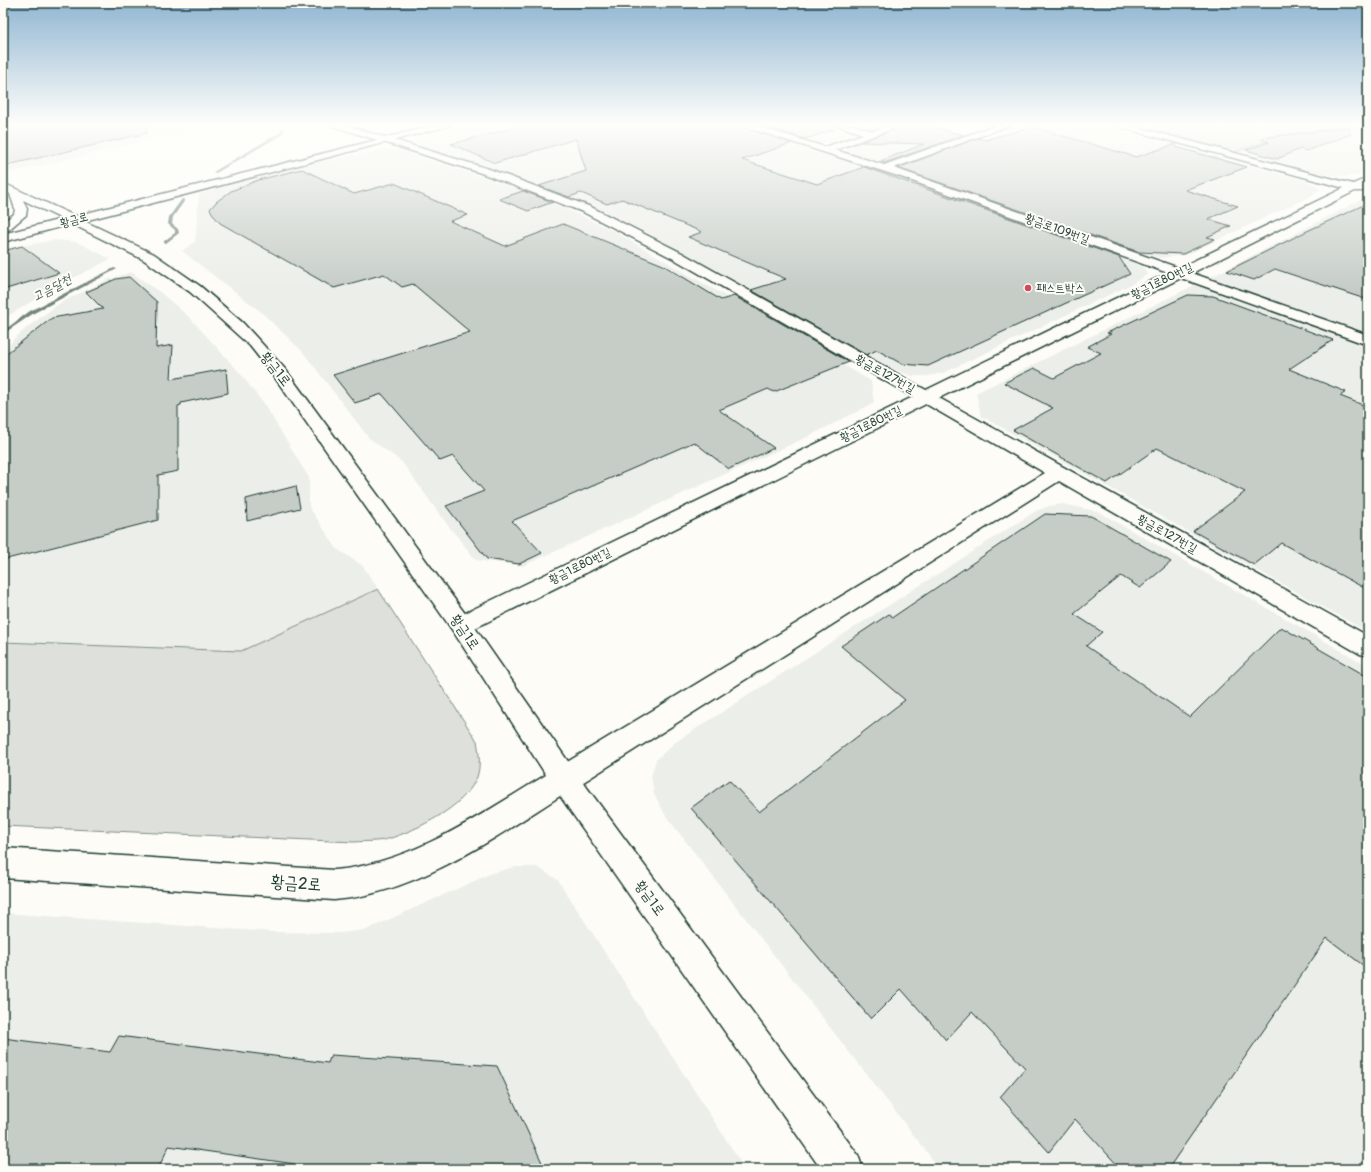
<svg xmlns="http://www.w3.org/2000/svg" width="1371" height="1172" viewBox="0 0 1371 1172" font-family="Pangolin,'Poor Story',sans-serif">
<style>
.built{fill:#eceee9}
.green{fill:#dde0db;stroke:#7e8e88}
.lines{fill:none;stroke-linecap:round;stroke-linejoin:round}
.stream{fill:#75877f;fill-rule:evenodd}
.building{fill:#c6cdc7;stroke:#1f3d34}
.minor-casing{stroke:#1f3d34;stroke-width:3}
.tertiary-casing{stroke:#1f3d34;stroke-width:3}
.minor{fill:#fdfcf7;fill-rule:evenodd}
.tertiary{fill:#fdfcf7;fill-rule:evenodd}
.poi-dot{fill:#d1495b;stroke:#fdfcf7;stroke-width:1.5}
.labels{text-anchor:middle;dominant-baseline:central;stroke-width:4;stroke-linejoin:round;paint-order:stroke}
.far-street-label{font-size:12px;fill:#1f3d34;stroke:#fdfcf7}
.far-poi-label{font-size:12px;fill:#1f3d34;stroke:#fdfcf7;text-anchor:start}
.far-water-label{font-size:13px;font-style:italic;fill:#435c53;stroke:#fdfcf7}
.street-label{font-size:14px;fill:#1f3d34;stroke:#fdfcf7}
.near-street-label{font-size:17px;fill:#1f3d34;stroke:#fdfcf7}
</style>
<rect width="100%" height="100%" fill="#fdfcf7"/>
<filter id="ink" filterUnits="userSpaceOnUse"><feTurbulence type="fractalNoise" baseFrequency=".025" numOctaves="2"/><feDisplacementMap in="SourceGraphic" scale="8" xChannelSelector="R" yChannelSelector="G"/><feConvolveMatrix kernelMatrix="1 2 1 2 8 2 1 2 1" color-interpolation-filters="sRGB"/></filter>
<g filter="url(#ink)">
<path class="built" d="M3,125H212L6,174L3,172Z
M468,125H728L901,178L949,194L1125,259L1142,267L1148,274L1132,284L943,373L928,376H912L882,365L650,234L608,214L544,186L420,146L414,141L422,137Z
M755,125H832L853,132L856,136L840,143H824Z
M911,125H929L968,135L893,161L872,160L853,154L846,149L853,145Z
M1021,125H1097L1304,180L1312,183L1320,189L1311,196L1186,255L1161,258L1143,254L920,174L917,164Z
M1354,125H1368V172L1356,176H1343L1325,174L1238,151L1285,135Z
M383,149L400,150L515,188L551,202L612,230L871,381L874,403L807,437L523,566L476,560L443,519L402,462L369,438L303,352L260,311L182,251L195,242L199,194L304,165Z
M1368,196V632L981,416L976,393L1213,276Z
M56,240L77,242L111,259L55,287L3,319V249Z
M131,272L161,293L189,317L240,373L266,407L309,478V507L337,549L363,566L378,589L241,651L3,642V354L14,339L29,326L60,303L107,280Z
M1063,504L1099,512L1368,666V1169H940L666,816L654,794L651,776L656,760L674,743L1036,511L1049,506Z
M515,867H537L558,880L745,1169H3V913L273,932L340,933L366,930L492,873Z"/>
<path class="green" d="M1160,125H1354L1285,135L1235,152L1148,129Z
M378,589L477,741C479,752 481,766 477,777C465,807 417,830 388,839C378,842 365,841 354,842L3,826V642L241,651Z"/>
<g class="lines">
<path class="stream" d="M282,127L284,130L281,135L216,173L213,172L279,133L282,130L281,128Z
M182,199L185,200L173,217L172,224L178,229L179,233L166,243H164V241L175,233V230L168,224L169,217Z
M114,268L117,269L34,313L3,334V331L30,311Z"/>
</g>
<path class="building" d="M3,125H146L147,133L3,166Z
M515,125H738L792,143L742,160L817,184L864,167L1119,257L1130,274L928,366L902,364L877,350L866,355L751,290L786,279L688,237L702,232L622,199L607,204L581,193L569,197L539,186L586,171L576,139L495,163L451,144L514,128Z
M760,125H834L835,129L805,139Z
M904,125H926L964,135L884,163L878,162L924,144L861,142Z
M1032,127L1136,157L1176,144V147L1247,167L1185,190L1238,206L1208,219L1231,226L1207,237L1215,239L1183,254L1139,252L898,168L978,138L985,140Z
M1349,127L1351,134L1307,151L1300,149L1277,159L1246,150L1269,142L1262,140V138Z
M302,169L354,194L394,183L468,215L450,221L505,246L563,224L663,265L721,300L734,296L849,362L774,392L768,389L719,410L774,448L729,469L694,442L512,521L542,553L519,564L487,559L446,506L484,491L453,456L440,461L382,394L355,403L333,375L470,332L413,284L402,287L384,274L334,288L220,223L214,216L210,209L216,202L231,191L258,180Z
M523,191L553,202L528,211L499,199Z
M1368,203V300L1275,269L1254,280L1227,271L1307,231Z
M22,246L59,273L3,290V251Z
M129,277L157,302L156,348L173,345L171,379L226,369L228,393L181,403V405L178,406V471L158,475V520L3,560V356L52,318L103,309L86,292L116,279Z
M1188,295L1213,296L1333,340L1289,369L1346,392L1340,396L1368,407V590L1281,543L1254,565L1193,531L1245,492L1157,448L1107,483L1013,430L1053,408L1004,383L1034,368L1054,378L1101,353L1087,347L1111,334L1107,333Z
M296,486L300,508L247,521L246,499Z
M1045,514L1091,516L1171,562L1140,588L1121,576L1074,614L1102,632L1086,646L1190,717L1281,627L1368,677V969L1327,938L1168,1169H1121L1075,1119L1049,1152L1000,1097L1025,1068L972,1012L946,1040L901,989L871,1019L691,808L729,780L759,812L905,700L841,646L889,614L893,617Z
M119,1036L328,1063L331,1055L497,1066L545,1169H293L295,1164L169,1146L158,1169H3V1038L110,1052Z"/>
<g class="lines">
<g class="minor-casing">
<path id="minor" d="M330,125H345L489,169L591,207L682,253L926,390L1168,273L901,177L739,125H754L825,147L863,134L837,125H853L873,131L889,125H903L835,150L884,165L996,125H1010L894,168L1179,268L1344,188L1112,125H1128L1353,184L1368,178V185L1363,187V191H1355L1192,273L1368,335V345L1181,278L939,398L1368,636V656L1360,654L1059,481L574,788L564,791L554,788L550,779L554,770L1045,473L926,404L469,631L461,634L453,631L449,625L453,619L913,397L674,259L583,212L481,173Z"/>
</g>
<g class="tertiary-casing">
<path id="tertiary" d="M436,125H452L84,221L154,254L200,286L243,323L285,369L469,619L574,770L858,1155L863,1169H821L560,796C493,839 415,894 334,900L3,878V848L334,870C412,864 481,814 546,775L453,631L273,375L250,346L190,292L144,260L72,224L3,242V234L62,219L23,200L27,209L26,215L7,231L3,232V222L14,214L15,209L10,194L3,190V183L75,216Z"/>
</g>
<use href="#minor" class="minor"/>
<use href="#tertiary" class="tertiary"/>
</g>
</g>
<linearGradient id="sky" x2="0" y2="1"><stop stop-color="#91b6d2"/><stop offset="0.43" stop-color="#fefefb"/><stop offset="1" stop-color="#fefefb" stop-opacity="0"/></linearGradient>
<rect width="1371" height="289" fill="url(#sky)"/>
<circle class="poi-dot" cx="1028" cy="288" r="4"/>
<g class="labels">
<g class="far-street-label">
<text transform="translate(74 220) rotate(-15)">황금로</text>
<text transform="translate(1057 229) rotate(20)">황금로109번길</text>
<text transform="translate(1162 281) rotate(-26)">황금1로80번길</text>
<text transform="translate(885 374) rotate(29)">황금로127번길</text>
<text transform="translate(871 424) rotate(-26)">황금1로80번길</text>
<text transform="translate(1167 534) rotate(29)">황금로127번길</text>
<text transform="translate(580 566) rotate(-26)">황금1로80번길</text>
</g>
<g class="far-poi-label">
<text x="1036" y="288">패스트박스</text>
</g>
<g class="far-water-label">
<text transform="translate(52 288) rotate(-28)">고음달천</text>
</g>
<g class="street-label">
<text transform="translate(276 369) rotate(52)">황금1로</text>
<text transform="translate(465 632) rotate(56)">황금1로</text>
<text transform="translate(650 898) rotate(54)">황금1로</text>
</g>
<g class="near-street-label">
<text transform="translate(296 883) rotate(4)">황금2로</text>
</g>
</g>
<rect width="1371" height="1172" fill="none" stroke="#fdfcf7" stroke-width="16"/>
<rect x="8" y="8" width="1355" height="1156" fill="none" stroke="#1f3d34" stroke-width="1.5" filter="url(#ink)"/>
</svg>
